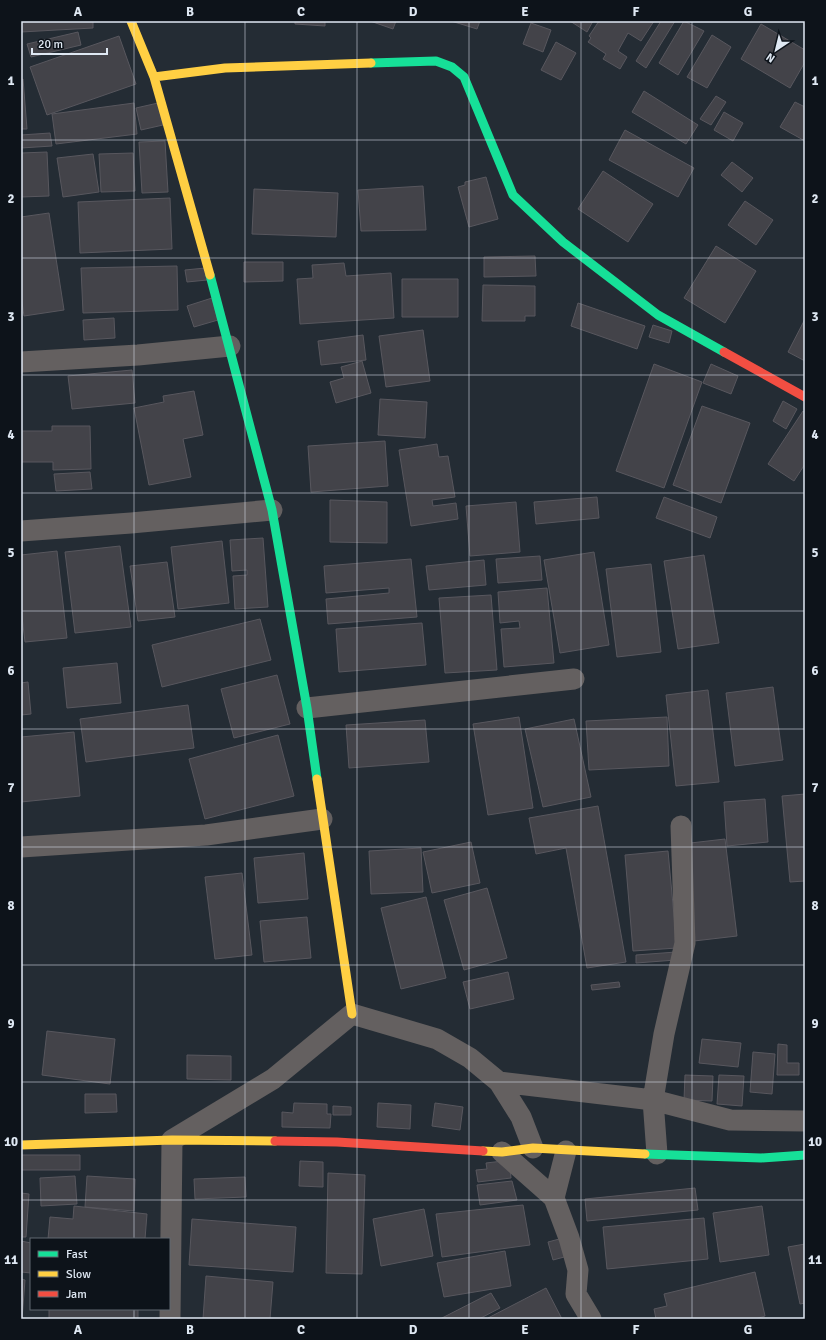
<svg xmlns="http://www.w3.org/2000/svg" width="826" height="1340" viewBox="0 0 826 1340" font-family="Signika,sans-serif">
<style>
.building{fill:#434349;stroke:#58575e}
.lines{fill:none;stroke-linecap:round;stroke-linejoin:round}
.street{stroke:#646060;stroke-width:21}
.fast{stroke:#16e098;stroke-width:9}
.slow{stroke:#ffcf43;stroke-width:9}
.jam{stroke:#f24e42;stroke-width:9}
.grid{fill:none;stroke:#dfe8f3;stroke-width:1;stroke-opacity:0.55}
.neatline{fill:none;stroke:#dfe8f3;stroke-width:1.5}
.grid-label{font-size:13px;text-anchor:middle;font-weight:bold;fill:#dfe8f3}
</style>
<rect width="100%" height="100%" fill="#242c34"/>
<path class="building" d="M21,21H93V28L21,32Z
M295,21H325V26L295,24Z
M370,21H396L393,29Z
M451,21H480L477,29Z
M570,21H593L587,32Z
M599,21H654L641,41L628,33L618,51L627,57L620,69L603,59L606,54L588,42L591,38L589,36Z
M661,21H675L646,68L636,61Z
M684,21L704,31L678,75L659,63Z
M531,23L551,30L543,52L523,44Z
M761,24L805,50V62L790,88L741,59Z
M78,32L81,45L31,57L27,44Z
M712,35L731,47L707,88L687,77Z
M119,36L136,84L47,115L30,67Z
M556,42L576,53L561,80L541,70Z
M23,79L27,129H21V80Z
M644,91L698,125L686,144L632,112Z
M716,96L726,102L711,125L700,119Z
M795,102L805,107V141L780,127Z
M134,103L137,134L56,144L52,114Z
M158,103L163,125L141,130L136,108Z
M724,112L743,123L733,141L714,130Z
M625,130L694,168L678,197L609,160Z
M50,133L52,146L21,148V135Z
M165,141L168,192L142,193L139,142Z
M47,152L49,196L21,197V153Z
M133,153L135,191L101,192L99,154Z
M93,154L99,192L63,197L57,158Z
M732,162L753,178L742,192L721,175Z
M603,171L653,204L628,242L578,209Z
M486,177L498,219L469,227L458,187L465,185V182Z
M423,186L426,230L361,231L358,190Z
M254,189L338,193L336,237L252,234Z
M170,198L172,249L80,253L78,202Z
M745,201L773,220L756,245L728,225Z
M49,213L64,310L24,316L21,295V217Z
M716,246L756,271L725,323L684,298Z
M535,256L536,276L484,277V257Z
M244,262H283V281L244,282Z
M344,263L346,276L391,273L394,318L300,324L297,279L313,278L312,265Z
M177,266L178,310L83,313L81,268Z
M205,268L207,280L187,282L185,270Z
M402,279H458V317H402Z
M483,285L535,286V316H525V321H482Z
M212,298L218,320L194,327L187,306Z
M578,303L645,326L637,349L571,326Z
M114,318L115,338L84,340L83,320Z
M805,319V361L788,352Z
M653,325L672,331L669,343L649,337Z
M423,330L430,381L386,387L379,336Z
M363,335L366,360L321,365L318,341Z
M362,361L371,393L336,403L330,382L344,378L341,367Z
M654,364L702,382L664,488L616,471Z
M711,364L738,376L731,394L703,383Z
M132,370L135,403L72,409L68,376Z
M194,391L203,435L183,439L191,477L149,485L134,408L164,402L163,396Z
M380,399L427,402L425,438L378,435Z
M783,401L797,409L786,429L773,421Z
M702,406L750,423L721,503L673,485Z
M803,411L805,413V464L794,481L768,464Z
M52,426H90L91,469L53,470V462H21V431H52Z
M385,441L388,486L311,492L308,446Z
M437,444L439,457L448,456L455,497L432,500L433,506L456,503L458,519L411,526L399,450Z
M90,472L92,489L56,491L54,474Z
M597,497L599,518L536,524L534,502Z
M664,497L717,517L710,538L656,518Z
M330,500L387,502V543L330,542Z
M516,502L520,552L470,556L466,506Z
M263,538L268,607L235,609L233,576L247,575V570L232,571L230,540Z
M222,541L229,603L178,609L171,547Z
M120,546L131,627L75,633L65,552Z
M57,551L67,638L25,642L21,608V555Z
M594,552L609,645L560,653L544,560Z
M704,555L719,643L678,649L664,561Z
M540,556L542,580L498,583L496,559Z
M411,559L417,617L328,624L326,599L389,593V588L326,593L324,566Z
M484,560L486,585L429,590L426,566Z
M167,562L175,617L138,621L130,566Z
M651,564L661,652L617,657L606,569Z
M547,588L554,663L504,667L501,629L520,628L519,621L500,623L498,592Z
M491,595L497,670L445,673L439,598Z
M260,619L271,660L162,687L152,645Z
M422,623L426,665L339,672L336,629Z
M117,663L121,703L67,708L63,668Z
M277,675L290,724L234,738L221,689Z
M28,682L31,714L21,715V683Z
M773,687L783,760L735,766L726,693Z
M708,690L719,782L676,786L666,695Z
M188,705L194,748L86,762L80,719Z
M519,717L533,808L488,815L473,724Z
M667,717L669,766L589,770L586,721Z
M574,719L591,797L543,807L525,729Z
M425,720L429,762L349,768L346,725Z
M74,732L80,796L21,802V737Z
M278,735L294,796L205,819L189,759Z
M805,794V881L790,882L782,796Z
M765,799L768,842L727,846L724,802Z
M598,806L626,962L587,968L566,848L536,854L529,818Z
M725,839L737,936L694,941L682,844Z
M471,842L480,883L432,893L423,852Z
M421,848L423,892L371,894L369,851Z
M668,851L677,948L633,951L625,855Z
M304,853L308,899L258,903L254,858Z
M242,873L252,955L215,959L205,877Z
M487,888L507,958L464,970L444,900Z
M426,897L446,978L401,989L381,908Z
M307,917L311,958L264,962L260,921Z
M676,952V960L636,963V955Z
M508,972L514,999L470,1009L463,982Z
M619,982L620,987L592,990L591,985Z
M47,1031L115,1039L110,1084L42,1075Z
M702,1039L741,1043L738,1067L699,1063Z
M778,1044L787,1045V1063H799V1075H777Z
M753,1052L775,1054L772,1094L750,1092Z
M187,1055L231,1056V1080L187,1079Z
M685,1075L713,1076L712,1101L684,1100Z
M719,1075L744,1076L742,1106L717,1104Z
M85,1094H116L117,1112L85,1113Z
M294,1103L327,1104V1114H331L330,1128L282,1127V1112L293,1113Z
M378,1103L411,1105L410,1129L377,1127Z
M435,1103L463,1107L460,1130L432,1126Z
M333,1106L351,1107V1115H333Z
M21,1155H80V1170H21Z
M300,1161L323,1162V1187L299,1186Z
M503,1161L510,1166L511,1178L478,1182L476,1170L487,1169L486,1163Z
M328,1173L365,1175L362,1274L326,1273Z
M75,1176L77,1204L41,1206L40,1178Z
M87,1176L135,1179L134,1211L85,1207Z
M245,1177L246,1197L195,1199L194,1179Z
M512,1181L517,1200L480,1205L477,1185Z
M695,1188L698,1210L587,1221L585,1199Z
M21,1193L29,1194L26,1237H21Z
M523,1205L530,1245L442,1257L436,1214Z
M74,1206L147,1214L145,1239H48L50,1217L73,1219Z
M762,1206L769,1255L720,1262L713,1213Z
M424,1209L433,1256L381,1266L373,1219Z
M704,1218L708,1259L607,1269L603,1227Z
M192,1219L296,1227L293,1272L189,1265Z
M563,1238L568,1256L553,1260L548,1242Z
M21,1241L31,1243V1273L21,1272Z
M805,1244V1303L800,1304L788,1247Z
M505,1251L511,1286L444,1297L437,1263Z
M755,1272L765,1316L755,1319H656L654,1309L667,1306L664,1294Z
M206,1276L273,1282L270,1319H203Z
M21,1279L25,1280L22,1319H21Z
M546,1288L562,1319L488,1318Z
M491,1293L500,1308L479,1319H440Z
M49,1309H138V1319H49Z"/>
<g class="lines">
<path class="street" d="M21,362L138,355L230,346
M21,531L131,523L272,510
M307,708L574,679
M21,847L206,835L322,819
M499,1082L653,1100L730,1120L805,1121
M502,1152L554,1198L569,1238L578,1270L576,1294L591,1319
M657,1154L653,1100L664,1034L685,943L681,826
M554,1198L566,1151
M170,1319L172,1140L273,1079L352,1014L437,1039L470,1058L499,1082L521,1117L533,1148"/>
<path class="fast" d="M371,63L436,61L452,67L464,77L513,195L563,242L658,315L724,352
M210,275L272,510L307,708L317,779
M645,1154L761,1158L805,1155"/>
<path class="slow" d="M131,21L154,77L210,275
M154,77L225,68L371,63
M317,779L352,1014
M21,1145L172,1140L275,1141
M483,1151L502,1152L533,1148L645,1154"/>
<path class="jam" d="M724,352L805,397
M275,1141L337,1142L483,1151"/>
</g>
<path class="grid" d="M134,21V1239M245,21V1319M357,21V1319M469,21V1319M581,21V1319M692,21V1319M21,140H805M21,258H805M21,375H805M21,493H805M21,611H805M21,729H805M21,847H805M21,965H805M21,1082H805M21,1200H805M134,1309V1319"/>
<rect width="826" height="1340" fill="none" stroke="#0d131a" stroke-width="44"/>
<rect x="30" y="1238" width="140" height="72" fill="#0d131a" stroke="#616871"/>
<rect x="38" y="1251" width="20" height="6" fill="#16e098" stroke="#616871"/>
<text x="66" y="1258" font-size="12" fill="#dfe8f3">Fast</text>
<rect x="38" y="1271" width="20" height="6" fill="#ffcf43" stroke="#616871"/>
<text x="66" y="1278" font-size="12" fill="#dfe8f3">Slow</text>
<rect x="38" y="1291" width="20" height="6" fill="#f24e42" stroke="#616871"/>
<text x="66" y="1298" font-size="12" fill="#dfe8f3">Jam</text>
<g transform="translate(776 50) rotate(215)" stroke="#0d131a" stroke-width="3" paint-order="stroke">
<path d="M0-3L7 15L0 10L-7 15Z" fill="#dfe8f3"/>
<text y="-6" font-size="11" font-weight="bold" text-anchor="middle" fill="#dfe8f3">N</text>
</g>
<path d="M32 48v6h75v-6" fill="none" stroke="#dfe8f3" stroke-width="2"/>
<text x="38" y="48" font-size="12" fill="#dfe8f3" stroke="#0d131a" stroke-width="3" paint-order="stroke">20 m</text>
<rect x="22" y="22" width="782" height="1296" class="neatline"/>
<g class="grid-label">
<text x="78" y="16">A</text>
<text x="190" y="16">B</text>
<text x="301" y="16">C</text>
<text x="413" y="16">D</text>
<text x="525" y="16">E</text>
<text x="636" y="16">F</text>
<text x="748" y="16">G</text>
<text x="11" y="85">1</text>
<text x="815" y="85">1</text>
<text x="11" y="203">2</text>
<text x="815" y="203">2</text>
<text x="11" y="321">3</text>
<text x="815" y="321">3</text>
<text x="11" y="439">4</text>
<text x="815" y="439">4</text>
<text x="11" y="557">5</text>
<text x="815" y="557">5</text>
<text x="11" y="675">6</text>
<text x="815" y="675">6</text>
<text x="11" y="792">7</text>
<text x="815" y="792">7</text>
<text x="11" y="910">8</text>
<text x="815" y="910">8</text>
<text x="11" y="1028">9</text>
<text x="815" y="1028">9</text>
<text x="11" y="1146">10</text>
<text x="815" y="1146">10</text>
<text x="11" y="1264">11</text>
<text x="815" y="1264">11</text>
<text x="78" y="1334">A</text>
<text x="190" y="1334">B</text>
<text x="301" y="1334">C</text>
<text x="413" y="1334">D</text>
<text x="525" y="1334">E</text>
<text x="636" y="1334">F</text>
<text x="748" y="1334">G</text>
</g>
</svg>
